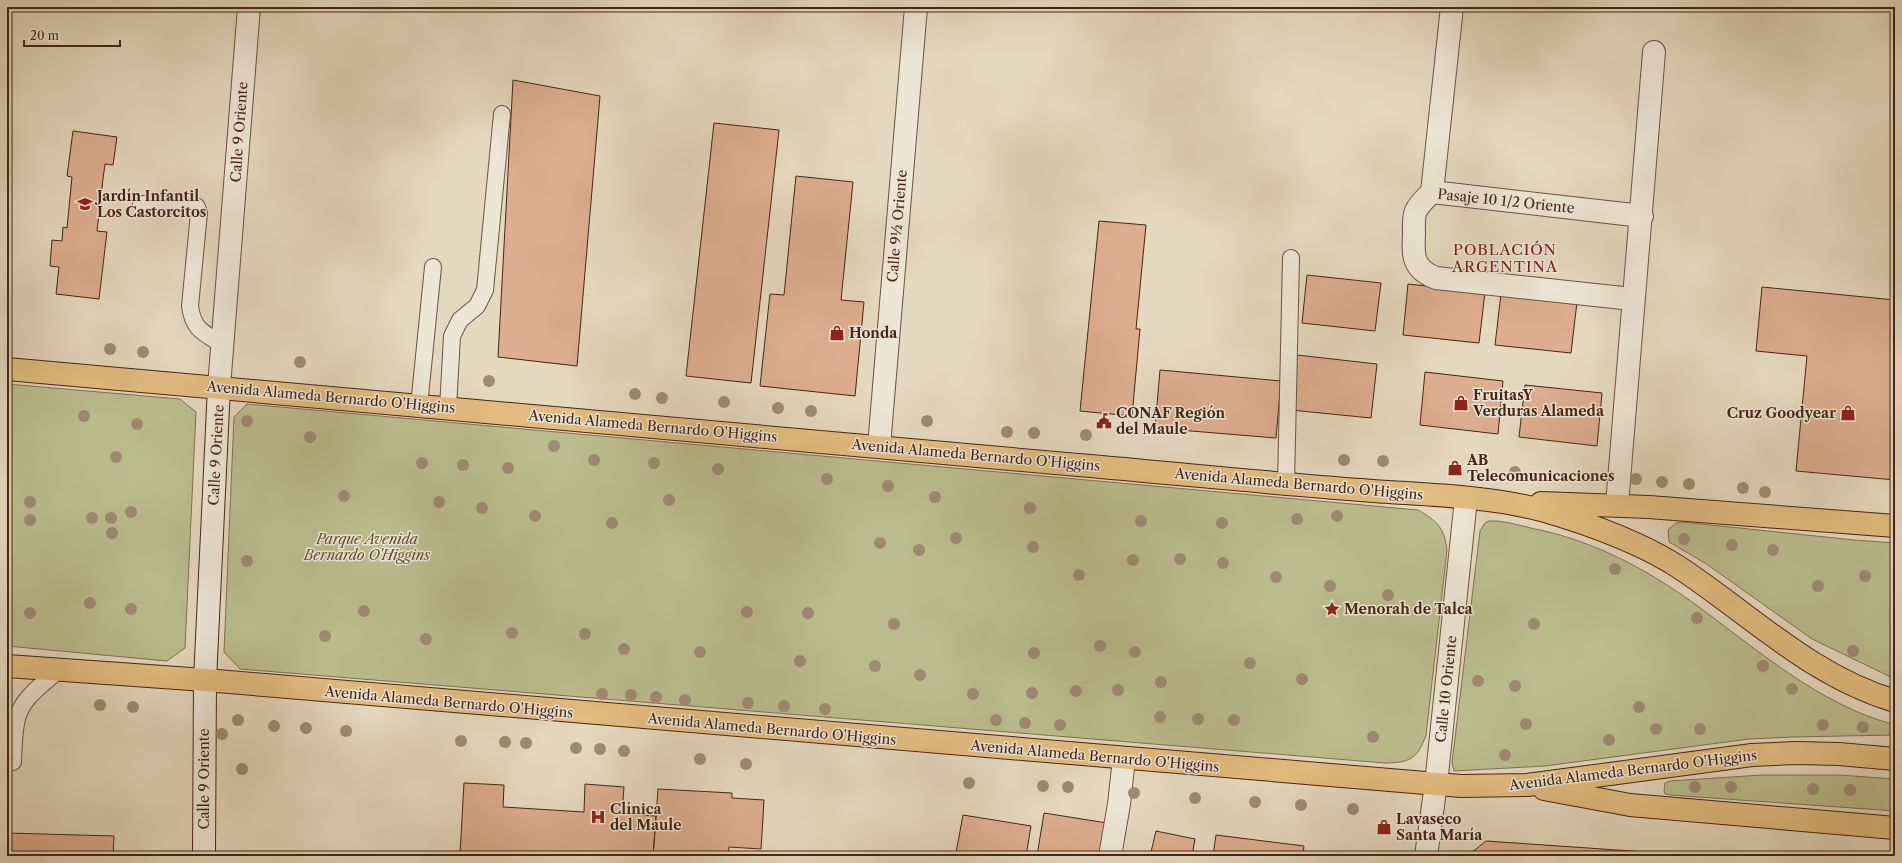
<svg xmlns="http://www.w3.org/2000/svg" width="1902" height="863" viewBox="0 0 1902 863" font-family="'Libre Caslon Text',serif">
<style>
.green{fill:#bbbc8d;stroke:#817051}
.building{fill:#dcad8e;stroke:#472415}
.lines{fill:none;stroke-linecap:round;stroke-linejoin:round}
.lane-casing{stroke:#6e513f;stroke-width:18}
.street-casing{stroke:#6e513f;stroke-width:24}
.secondary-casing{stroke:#472415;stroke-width:24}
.primary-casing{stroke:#472415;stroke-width:24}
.lane{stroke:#ede6d5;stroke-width:16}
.street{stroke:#ede6d5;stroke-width:22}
.secondary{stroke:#ede6d5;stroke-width:22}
.primary{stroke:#e2bc7f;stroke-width:22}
.tree{fill:#9e8a72}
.labels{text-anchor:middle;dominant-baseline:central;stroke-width:3;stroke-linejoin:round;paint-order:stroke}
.street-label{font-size:14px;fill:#472415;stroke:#ede6d5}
.poi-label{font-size:14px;font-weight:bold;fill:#472415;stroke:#ede6d5;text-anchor:start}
.park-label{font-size:14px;font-style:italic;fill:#644a33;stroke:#ede6d5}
.neighbourhood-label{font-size:15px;letter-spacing:1px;fill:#7a1f14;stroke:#ede6d5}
</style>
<rect width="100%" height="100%" fill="#e4d8be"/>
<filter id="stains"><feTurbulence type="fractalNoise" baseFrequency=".005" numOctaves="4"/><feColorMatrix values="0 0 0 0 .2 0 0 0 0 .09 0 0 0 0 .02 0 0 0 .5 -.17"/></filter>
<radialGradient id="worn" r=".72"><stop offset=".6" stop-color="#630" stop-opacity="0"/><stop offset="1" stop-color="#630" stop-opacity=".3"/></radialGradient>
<path class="green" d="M7,384L180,399L196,412L185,648L167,661L7,646Z
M247,404L1418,510C1437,521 1444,527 1447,550L1426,735C1418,758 1410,763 1385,763L240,669L224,652L234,417Z
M1489,521C1505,520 1524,527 1540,530C1595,542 1646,569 1692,602C1756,648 1817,704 1895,725V735L1792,737L1749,739L1545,766L1454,771L1452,763L1480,531L1485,523Z
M1682,522L1854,540L1895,543V679L1812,639L1705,563L1669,542L1668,530L1676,523Z
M1762,775H1839L1895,779V811L1670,795L1665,794L1664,791L1665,783L1670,781Z"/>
<path class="building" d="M513,80L600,96L577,366L498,357Z
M714,123L779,130L751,383L686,376Z
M73,131L117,137L113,165L105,164L103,179L97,231L107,232L99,299L56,294L59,267L50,266L52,240L62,241L63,227L67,228L72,177L67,176Z
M796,176L853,182L841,300L864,302L855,396L760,386L770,294L784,295Z
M1099,221L1146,225L1136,329H1140L1132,416L1080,411Z
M1307,275L1381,283L1375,331L1302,323Z
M1408,284L1485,292L1479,343L1403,335Z
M1762,287L1895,300V480L1796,471L1807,356L1756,351Z
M1501,294L1577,302L1571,353L1495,345Z
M1297,355L1377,364L1371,418L1291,410Z
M1160,370L1281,381L1276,438L1155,428Z
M1425,372L1503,381L1498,434L1420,425Z
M1525,385L1602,393L1597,446L1519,437Z
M464,783L504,785L503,807L584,812L585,784L624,787L622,814L656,816L653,856H442V853L460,854Z
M658,789L732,793V798L764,800L761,849L729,847L728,856H653Z
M1044,813L1107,823L1101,856H1037Z
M963,815L1031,826L1026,856H973L956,853Z
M1156,831L1195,839L1192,856H1150Z
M7,833L114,836L113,856H7Z
M1216,835L1304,846L1303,856H1213Z
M1486,841L1704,856H1470L1471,853Z"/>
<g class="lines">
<g class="lane-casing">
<path id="lane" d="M141,204L197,207L199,213L190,306C193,330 204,333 223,345
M419,406L433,267
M448,408L452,336L460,320L477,306L485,290L502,114
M1286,484L1291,258
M13,762C15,709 16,705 58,671"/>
</g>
<g class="street-casing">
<path id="street" d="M1432,192C1426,198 1419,204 1416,211C1413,217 1414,226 1414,233C1413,255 1412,269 1436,278L1632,299
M1432,192L1642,216
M1432,192L1452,7
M219,387L249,7
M879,446L916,7
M1617,505C1628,354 1643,203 1654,52
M1110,856L1119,804L1124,759
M1426,856L1436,784L1466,499"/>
</g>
<g class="secondary-casing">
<path id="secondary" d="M204,856L205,680L219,387"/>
</g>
<g class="primary-casing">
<path id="primary" d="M7,369C364,399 721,431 1078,465C1172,473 1267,483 1361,490C1421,495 1486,495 1545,511C1589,524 1642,543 1680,568C1751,615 1811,676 1895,701
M1541,503L1649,507L1895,526
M7,666L205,680L1461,786L1527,785L1752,755L1796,753L1839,754L1895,759
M1544,789L1630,805L1895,828"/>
</g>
<use href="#lane" class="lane"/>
<use href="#street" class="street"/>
<use href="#secondary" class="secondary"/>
<use href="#primary" class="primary"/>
</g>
<g class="tree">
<circle cx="110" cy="349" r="6"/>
<circle cx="143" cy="352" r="6"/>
<circle cx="300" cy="362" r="6"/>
<circle cx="489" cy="381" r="6"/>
<circle cx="635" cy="394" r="6"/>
<circle cx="662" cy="398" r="6"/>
<circle cx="724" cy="402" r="6"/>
<circle cx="778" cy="408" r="6"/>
<circle cx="811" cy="411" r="6"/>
<circle cx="84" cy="416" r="6"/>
<circle cx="247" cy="421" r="6"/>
<circle cx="927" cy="421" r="6"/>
<circle cx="137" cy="424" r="6"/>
<circle cx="1007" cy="432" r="6"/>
<circle cx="1034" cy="433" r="6"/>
<circle cx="1086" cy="435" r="6"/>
<circle cx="310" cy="437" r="6"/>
<circle cx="554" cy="446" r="6"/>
<circle cx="116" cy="457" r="6"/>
<circle cx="594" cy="460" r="6"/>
<circle cx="1344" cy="460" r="6"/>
<circle cx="1383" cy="461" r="6"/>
<circle cx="422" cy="463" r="6"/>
<circle cx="654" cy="463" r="6"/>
<circle cx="463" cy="465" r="6"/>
<circle cx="508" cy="468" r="6"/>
<circle cx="718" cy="469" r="6"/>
<circle cx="1515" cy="472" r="6"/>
<circle cx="827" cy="479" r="6"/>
<circle cx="1636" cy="479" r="6"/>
<circle cx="1662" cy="482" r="6"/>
<circle cx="1689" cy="484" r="6"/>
<circle cx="888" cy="486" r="6"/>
<circle cx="1743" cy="488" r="6"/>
<circle cx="1765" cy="492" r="6"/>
<circle cx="344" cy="496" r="6"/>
<circle cx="935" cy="497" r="6"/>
<circle cx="669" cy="500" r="6"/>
<circle cx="30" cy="502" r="6"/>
<circle cx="439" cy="502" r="6"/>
<circle cx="482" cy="508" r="6"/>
<circle cx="1030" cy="508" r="6"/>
<circle cx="131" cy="512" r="6"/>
<circle cx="535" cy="516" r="6"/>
<circle cx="1337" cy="516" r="6"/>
<circle cx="92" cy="518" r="6"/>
<circle cx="111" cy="518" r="6"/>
<circle cx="1297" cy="519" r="6"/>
<circle cx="30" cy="520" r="6"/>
<circle cx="1141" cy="521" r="6"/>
<circle cx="612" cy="523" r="6"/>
<circle cx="1222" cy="523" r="6"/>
<circle cx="112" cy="533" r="6"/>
<circle cx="956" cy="538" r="6"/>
<circle cx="1684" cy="539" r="6"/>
<circle cx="880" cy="543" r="6"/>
<circle cx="1732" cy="545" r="6"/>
<circle cx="1033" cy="547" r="6"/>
<circle cx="919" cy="550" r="6"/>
<circle cx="1773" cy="550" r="6"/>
<circle cx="1180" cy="559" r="6"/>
<circle cx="1133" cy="560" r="6"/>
<circle cx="247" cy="561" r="6"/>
<circle cx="1223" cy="563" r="6"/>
<circle cx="1615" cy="569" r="6"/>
<circle cx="1079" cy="575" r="6"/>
<circle cx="1865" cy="576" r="6"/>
<circle cx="1276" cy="577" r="6"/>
<circle cx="1330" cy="586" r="6"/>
<circle cx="1818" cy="586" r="6"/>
<circle cx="1388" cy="595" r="6"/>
<circle cx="90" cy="603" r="6"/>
<circle cx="131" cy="609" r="6"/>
<circle cx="364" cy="611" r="6"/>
<circle cx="747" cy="612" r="6"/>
<circle cx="30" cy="613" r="6"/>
<circle cx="808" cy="613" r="6"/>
<circle cx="1697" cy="618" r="6"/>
<circle cx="894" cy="624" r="6"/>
<circle cx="1534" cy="624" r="6"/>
<circle cx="512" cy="633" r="6"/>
<circle cx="585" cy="634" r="6"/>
<circle cx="325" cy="636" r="6"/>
<circle cx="426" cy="639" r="6"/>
<circle cx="1100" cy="646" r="6"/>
<circle cx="624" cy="649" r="6"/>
<circle cx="1853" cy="651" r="6"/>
<circle cx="700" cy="652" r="6"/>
<circle cx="1135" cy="652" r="6"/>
<circle cx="1034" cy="653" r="6"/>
<circle cx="800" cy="661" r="6"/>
<circle cx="1250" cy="663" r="6"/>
<circle cx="875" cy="666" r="6"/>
<circle cx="1763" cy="666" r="6"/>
<circle cx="920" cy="675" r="6"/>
<circle cx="1302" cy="679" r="6"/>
<circle cx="1478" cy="681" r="6"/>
<circle cx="1161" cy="682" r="6"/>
<circle cx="1515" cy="686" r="6"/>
<circle cx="1792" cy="689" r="6"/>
<circle cx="1118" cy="690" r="6"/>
<circle cx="1076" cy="691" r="6"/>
<circle cx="1032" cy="693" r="6"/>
<circle cx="602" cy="694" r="6"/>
<circle cx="973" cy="694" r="6"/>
<circle cx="631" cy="695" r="6"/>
<circle cx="656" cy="697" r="6"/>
<circle cx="685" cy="700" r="6"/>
<circle cx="748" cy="703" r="6"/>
<circle cx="100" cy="705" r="6"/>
<circle cx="784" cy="706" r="6"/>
<circle cx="133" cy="707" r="6"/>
<circle cx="1639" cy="707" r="6"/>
<circle cx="825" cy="709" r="6"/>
<circle cx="1160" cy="717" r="6"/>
<circle cx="1198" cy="719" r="6"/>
<circle cx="238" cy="720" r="6"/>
<circle cx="996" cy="720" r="6"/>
<circle cx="1234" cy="720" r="6"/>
<circle cx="1025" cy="723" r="6"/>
<circle cx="1526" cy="724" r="6"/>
<circle cx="1060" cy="725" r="6"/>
<circle cx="1823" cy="725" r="6"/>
<circle cx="274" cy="726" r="6"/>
<circle cx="1863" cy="727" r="6"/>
<circle cx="306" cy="728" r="6"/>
<circle cx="1656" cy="729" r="6"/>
<circle cx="1700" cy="729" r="6"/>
<circle cx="346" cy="731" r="6"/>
<circle cx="222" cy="734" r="6"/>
<circle cx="1373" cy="737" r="6"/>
<circle cx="1609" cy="740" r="6"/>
<circle cx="461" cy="741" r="6"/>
<circle cx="505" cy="742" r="6"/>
<circle cx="526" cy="743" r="6"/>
<circle cx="576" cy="748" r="6"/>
<circle cx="600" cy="749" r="6"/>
<circle cx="624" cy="751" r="6"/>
<circle cx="1505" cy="755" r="6"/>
<circle cx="700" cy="759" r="6"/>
<circle cx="746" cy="764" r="6"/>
<circle cx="242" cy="769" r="6"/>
<circle cx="969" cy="783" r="6"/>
<circle cx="1043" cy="786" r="6"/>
<circle cx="1068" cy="787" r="6"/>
<circle cx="1695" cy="787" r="6"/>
<circle cx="1731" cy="787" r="6"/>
<circle cx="1813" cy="789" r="6"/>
<circle cx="1850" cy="790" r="6"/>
<circle cx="1134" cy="793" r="6"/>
<circle cx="1195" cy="798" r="6"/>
<circle cx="1255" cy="802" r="6"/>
<circle cx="1301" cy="805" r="6"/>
<circle cx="1353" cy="809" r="6"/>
</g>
<defs>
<g id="school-bare" transform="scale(1.2)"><path d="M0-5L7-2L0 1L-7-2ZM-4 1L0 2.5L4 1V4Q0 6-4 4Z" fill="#8f2418" stroke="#ede6d5" stroke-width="2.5" paint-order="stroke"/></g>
<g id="shop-bare" transform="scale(1.2)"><path d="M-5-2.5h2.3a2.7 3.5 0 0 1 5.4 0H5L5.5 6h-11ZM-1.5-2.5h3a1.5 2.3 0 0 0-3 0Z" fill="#8f2418" stroke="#ede6d5" stroke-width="2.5" paint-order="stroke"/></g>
<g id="civic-bare" transform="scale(1.2)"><path d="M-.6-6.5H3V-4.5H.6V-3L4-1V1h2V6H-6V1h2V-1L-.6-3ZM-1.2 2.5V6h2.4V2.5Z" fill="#8f2418" stroke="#ede6d5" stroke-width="2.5" paint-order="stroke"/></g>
<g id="sight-bare" transform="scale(1.2)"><path d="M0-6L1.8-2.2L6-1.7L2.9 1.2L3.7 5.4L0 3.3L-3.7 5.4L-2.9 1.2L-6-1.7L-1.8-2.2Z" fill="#8f2418" stroke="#ede6d5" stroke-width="2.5" paint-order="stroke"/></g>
<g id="hospital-bare" transform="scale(1.2)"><path d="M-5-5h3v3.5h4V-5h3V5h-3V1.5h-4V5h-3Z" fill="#8f2418" stroke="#ede6d5" stroke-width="2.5" paint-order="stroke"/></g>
</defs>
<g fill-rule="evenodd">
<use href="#school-bare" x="85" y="204"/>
<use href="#shop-bare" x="837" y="333"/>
<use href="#shop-bare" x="1461" y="403"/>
<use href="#shop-bare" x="1848" y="413"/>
<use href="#civic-bare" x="1104" y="421"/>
<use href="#shop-bare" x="1455" y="468"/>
<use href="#sight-bare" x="1332" y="609"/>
<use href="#hospital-bare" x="598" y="817"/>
<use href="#shop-bare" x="1384" y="827"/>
</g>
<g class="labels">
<g class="street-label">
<text transform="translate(239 132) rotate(-86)">Calle 9 Oriente</text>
<text transform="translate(1506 201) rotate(6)">Pasaje 10 1/2 Oriente</text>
<text transform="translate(897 226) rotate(-85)">Calle 9½ Oriente</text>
<text transform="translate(331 397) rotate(5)">Avenida Alameda Bernardo O'Higgins</text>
<text transform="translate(653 426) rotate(5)">Avenida Alameda Bernardo O'Higgins</text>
<text transform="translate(216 455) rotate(-87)">Calle 9 Oriente</text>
<text transform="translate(976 455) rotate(5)">Avenida Alameda Bernardo O'Higgins</text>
<text transform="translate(1299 484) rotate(5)">Avenida Alameda Bernardo O'Higgins</text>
<text transform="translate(1446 689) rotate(-84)">Calle 10 Oriente</text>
<text transform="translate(449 702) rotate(5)">Avenida Alameda Bernardo O'Higgins</text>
<text transform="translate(772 729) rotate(5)">Avenida Alameda Bernardo O'Higgins</text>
<text transform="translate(1095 756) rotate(5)">Avenida Alameda Bernardo O'Higgins</text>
<text transform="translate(1633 770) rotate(-7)">Avenida Alameda Bernardo O'Higgins</text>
<text transform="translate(204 779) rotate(-90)">Calle 9 Oriente</text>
</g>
<g class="poi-label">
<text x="97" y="196">Jardín Infantil<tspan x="97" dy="16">Los Castorcitos</tspan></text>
<text x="849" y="333">Honda</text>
<text x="1473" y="395">FruitasY<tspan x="1473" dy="16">Verduras Alameda</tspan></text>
<text x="1116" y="413">CONAF Región<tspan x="1116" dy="16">del Maule</tspan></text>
<text x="1836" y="413" text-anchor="end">Cruz Goodyear</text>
<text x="1467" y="460">AB<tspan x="1467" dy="16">Telecomunicaciones</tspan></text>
<text x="1344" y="609">Menorah de Talca</text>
<text x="610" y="809">Clínica<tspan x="610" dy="16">del Maule</tspan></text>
<text x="1396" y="819">Lavaseco<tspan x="1396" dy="16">Santa María</tspan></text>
</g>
<g class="park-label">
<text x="367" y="539">Parque Avenida<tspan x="367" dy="16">Bernardo O'Higgins</tspan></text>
</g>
<g class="neighbourhood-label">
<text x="1505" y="249">POBLACIÓN<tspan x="1505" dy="17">ARGENTINA</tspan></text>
</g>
</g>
<rect width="1902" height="863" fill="none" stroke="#e4d8be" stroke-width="24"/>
<rect x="8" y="8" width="1886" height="847" fill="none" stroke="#472415" stroke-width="2"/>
<rect x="12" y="12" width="1878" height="839" fill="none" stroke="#472415"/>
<path d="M24 40v6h96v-6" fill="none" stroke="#472415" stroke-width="2"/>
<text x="30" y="40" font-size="12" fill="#472415" stroke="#ede6d5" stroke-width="3" paint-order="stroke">20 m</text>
<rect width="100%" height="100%" filter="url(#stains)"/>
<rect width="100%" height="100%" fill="url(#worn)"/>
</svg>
